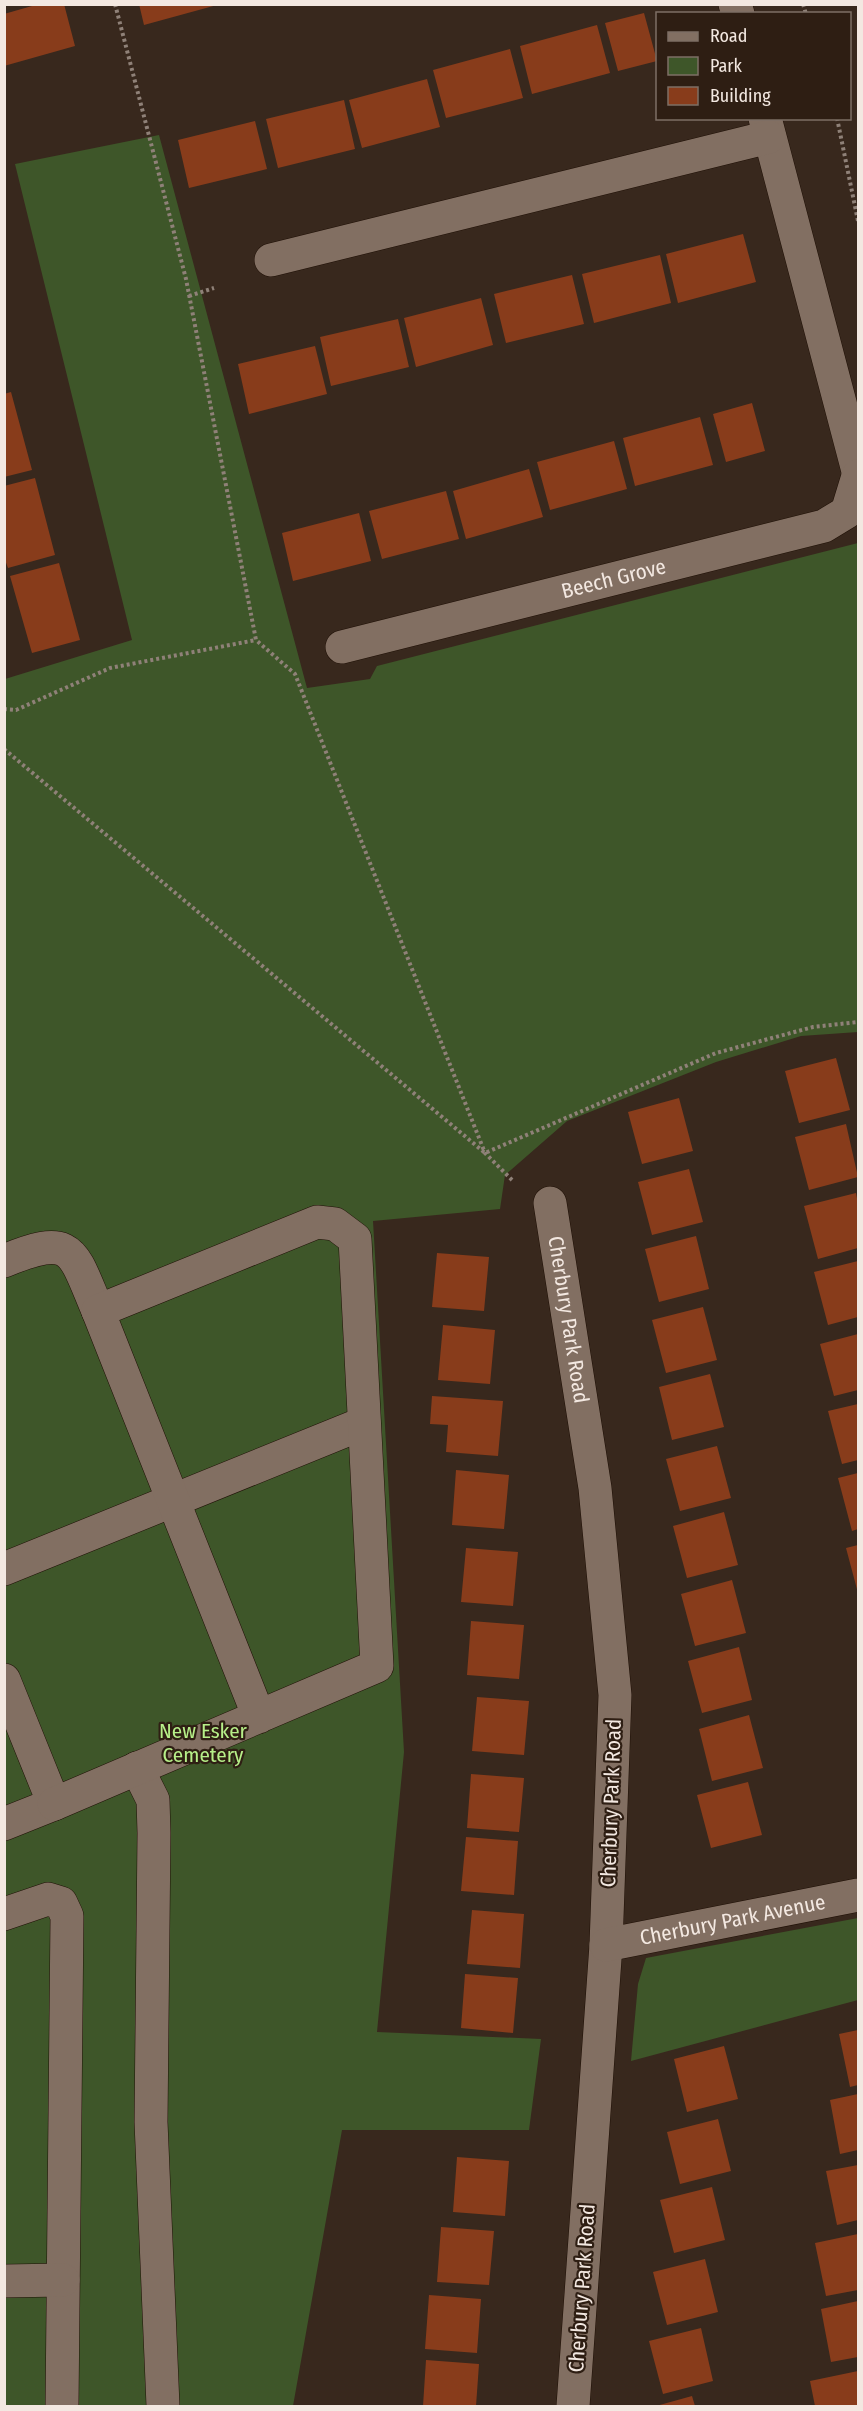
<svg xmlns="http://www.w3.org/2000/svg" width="863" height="2411" viewBox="0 0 863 2411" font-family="'Fira Sans Condensed',sans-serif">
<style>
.green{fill:#3e5629}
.building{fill:#883c1b}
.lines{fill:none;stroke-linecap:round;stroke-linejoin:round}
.minor-casing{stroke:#1f1006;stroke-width:34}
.path{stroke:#8f8178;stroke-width:4;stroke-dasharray:3 3;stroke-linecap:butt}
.minor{stroke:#826f62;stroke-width:33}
.labels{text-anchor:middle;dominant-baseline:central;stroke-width:4.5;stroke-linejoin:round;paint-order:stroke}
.street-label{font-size:21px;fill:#f3e8e1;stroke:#2e1e13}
.park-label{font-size:21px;fill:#b7ef89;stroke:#2e1e13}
</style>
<rect width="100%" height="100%" fill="#38281d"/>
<path class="green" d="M159,135L307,688L370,679L377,666L858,543V1032L801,1036L716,1062L567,1121L505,1175L500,1209L373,1221L404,1752L377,2032L541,2039L529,2130H342L293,2406H5V679L132,640L15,164Z
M858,1918V2000L631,2061L638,1984L646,1958Z"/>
<path class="building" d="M39,4H64L75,46L4,66V14Z
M139,4H217V5L144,25Z
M644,13L657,61L618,71L605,23Z
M597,25L610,73L532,94L520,46Z
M510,49L523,98L446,118L433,70Z
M427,79L440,127L362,148L349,100Z
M344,100L355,149L278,168L266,119Z
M255,121L267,169L189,188L178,140Z
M743,234L756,282L678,303L666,254Z
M660,255L671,303L594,323L582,274Z
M572,275L584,324L506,343L494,294Z
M481,298L493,345L416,367L404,318Z
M398,319L409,367L331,386L320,337Z
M315,346L327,394L249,414L238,364Z
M11,392L32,470L4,477V394Z
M752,403L765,451L726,462L713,414Z
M700,417L713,465L635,486L623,438Z
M614,441L627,489L550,510L537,462Z
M529,469L543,517L466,539L453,491Z
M35,478L55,555L8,568L4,557V486Z
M446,491L459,539L382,559L369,511Z
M359,513L371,561L293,581L282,533Z
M59,563L80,640L32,653L10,576Z
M836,1058L850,1110L799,1123L785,1071Z
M679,1098L693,1151L642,1164L628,1112Z
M846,1124L858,1177L809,1190L795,1137Z
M689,1169L703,1222L652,1235L638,1182Z
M856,1193L858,1204V1248L818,1259L804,1206Z
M696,1236L709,1289L659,1302L645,1249Z
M437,1253L489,1257L484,1311L432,1307Z
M858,1261V1317L828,1325L814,1272Z
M703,1307L717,1360L666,1373L652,1320Z
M443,1325L495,1330L490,1384L438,1380Z
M858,1334V1390L834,1396L820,1344Z
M710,1374L724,1427L672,1440L659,1387Z
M432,1396L503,1401L498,1456L446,1452L448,1425L430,1424Z
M858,1404V1460L842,1464L828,1411Z
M717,1446L731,1498L680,1511L666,1459Z
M456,1470L509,1475L504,1529L452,1525Z
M858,1473V1529L852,1531L838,1478Z
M724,1512L738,1565L687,1578L673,1526Z
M858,1545V1593L846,1548Z
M466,1548L518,1552L513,1606L461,1602Z
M732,1580L746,1633L695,1646L681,1594Z
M471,1621L524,1625L519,1679L467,1675Z
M739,1647L752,1700L702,1713L688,1661Z
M477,1697L529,1701L524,1755L472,1751Z
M749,1715L763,1768L712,1781L699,1729Z
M471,1774L524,1778L519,1832L467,1828Z
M748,1782L762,1835L711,1848L697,1795Z
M466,1837L518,1841L514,1895L461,1891Z
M472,1910L524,1914L520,1968L467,1964Z
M465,1974L518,1978L513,2033L461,2028Z
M858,2030V2085L850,2087L839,2034Z
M724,2046L738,2099L687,2112L674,2059Z
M858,2094V2150L840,2154L830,2100Z
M718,2119L731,2171L680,2184L667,2132Z
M457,2157L509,2161L505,2216L453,2212Z
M858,2165V2220L837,2225L826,2171Z
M712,2187L725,2240L674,2253L660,2200Z
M441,2227L494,2231L489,2285L437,2282Z
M858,2234V2290L826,2296L815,2243Z
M705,2259L718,2312L667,2325L653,2272Z
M429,2295L481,2299L477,2353L425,2349Z
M858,2301V2357L831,2362L821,2309Z
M701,2328L713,2381L663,2394L649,2341Z
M426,2360L479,2364L476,2406H423Z
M858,2371V2406H815L810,2381Z
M692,2396L695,2406H656Z"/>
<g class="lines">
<g class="minor-casing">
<g id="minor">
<path d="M735,4L738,14"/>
<path d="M765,118L858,471"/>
<path d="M271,260L769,137"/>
<path id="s1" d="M342,647L824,526L847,512L858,476"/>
<path id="s2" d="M550,1203L595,1488L615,1695L606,1945L573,2406"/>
<path d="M4,1261C74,1232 72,1250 98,1311"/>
<path d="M4,1569L364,1423"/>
<path d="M4,1680L54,1804L4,1824"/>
<path d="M137,1768L153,1800L154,1833L151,2122L163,2406"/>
<path d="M54,1804L377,1666L355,1239L335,1224L317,1222L98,1311L259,1717"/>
<path d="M4,1914L48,1899L61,1903L67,1916L62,2406"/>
<path id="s3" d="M606,1945L858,1895"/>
<path d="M4,2281L63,2280"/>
</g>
</g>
<path class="path" d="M115,4L186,279L256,640L295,674L485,1153L514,1182
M803,4L806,14
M837,118L858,221
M189,296L214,288
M4,709L16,710L110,668L256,640
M4,749L485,1153L716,1053L813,1027L858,1022"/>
<use href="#minor" class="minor"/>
</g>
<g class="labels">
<g class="street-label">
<text stroke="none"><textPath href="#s1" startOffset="280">Beech Grove</textPath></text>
<text stroke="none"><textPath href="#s2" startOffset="118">Cherbury Park Road</textPath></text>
<text transform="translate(611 1803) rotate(-88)">Cherbury Park Road</text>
<text stroke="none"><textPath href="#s3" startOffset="129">Cherbury Park Avenue</textPath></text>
<text transform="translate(582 2288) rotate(-86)">Cherbury Park Road</text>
</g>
<g class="park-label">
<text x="203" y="1731">New Esker<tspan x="203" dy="24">Cemetery</tspan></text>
</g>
</g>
<rect width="863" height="2411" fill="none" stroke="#f3e8e1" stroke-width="12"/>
<rect x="656" y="12" width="195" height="108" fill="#2e1e13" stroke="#7d6f65" stroke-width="1.5"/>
<rect x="668" y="32" width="30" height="9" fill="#826f62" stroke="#7d6f65" stroke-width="1.5"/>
<text x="710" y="42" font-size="18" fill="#f3e8e1">Road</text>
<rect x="668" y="57" width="30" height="18" fill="#3e5629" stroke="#7d6f65" stroke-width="1.5"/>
<text x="710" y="72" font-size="18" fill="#f3e8e1">Park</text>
<rect x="668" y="87" width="30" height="18" fill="#883c1b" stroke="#7d6f65" stroke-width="1.5"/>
<text x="710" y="102" font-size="18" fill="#f3e8e1">Building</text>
</svg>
